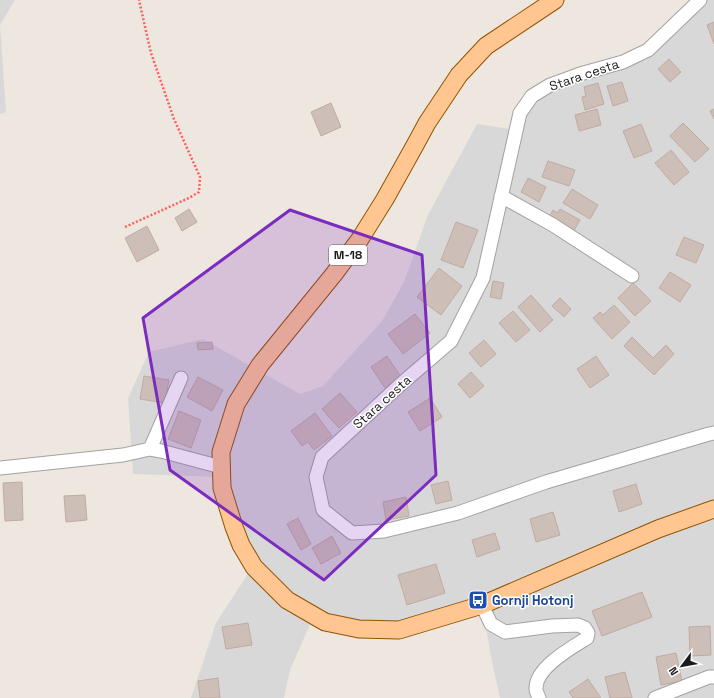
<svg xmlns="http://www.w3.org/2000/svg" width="714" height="698" viewBox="0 0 714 698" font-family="'Space Grotesk',sans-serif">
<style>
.residential{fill:#d9d8d8}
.building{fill:#cdbfb8;stroke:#c0aba1}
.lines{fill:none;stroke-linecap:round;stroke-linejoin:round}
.minor-casing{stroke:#a2a2a2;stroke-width:15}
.major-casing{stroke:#915300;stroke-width:19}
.path{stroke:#ff605e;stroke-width:2.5;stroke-dasharray:2 2;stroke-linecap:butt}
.minor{stroke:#fff;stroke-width:13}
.major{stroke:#ffc692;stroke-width:17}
.marked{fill:#7b2cbf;fill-opacity:0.2;stroke:#7b2cbf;stroke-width:3;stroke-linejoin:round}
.labels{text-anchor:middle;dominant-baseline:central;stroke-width:3;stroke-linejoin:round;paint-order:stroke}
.shield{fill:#fff;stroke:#5f5f5f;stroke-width:1}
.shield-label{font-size:12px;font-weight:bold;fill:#1b1b1b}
.street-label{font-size:13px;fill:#1b1b1b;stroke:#fff}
.transit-label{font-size:13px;font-weight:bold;fill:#164399;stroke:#fff;text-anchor:start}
</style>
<rect width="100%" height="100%" fill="#ede7df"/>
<path class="residential" d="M0,0H15L0,25L6,112L0,114Z
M700,0H714V698H500L491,657L482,605L399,630L314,615L290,670L284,698H191L216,623L253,566L221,477L133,474L128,398L149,352L203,339L300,394L323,386L382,321L404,282L428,215L477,124L517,130L532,96L623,62Z"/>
<path class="building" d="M714,22V44L707,25Z
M669,59L681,72L670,82L658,69Z
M622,82L628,101L613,106L607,86Z
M598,83L604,104L585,110L582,97L586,96L584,87Z
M331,103L341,127L321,136L311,112Z
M597,109L601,125L579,131L575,115Z
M714,109V119L710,111Z
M683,123L709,149L695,162L670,136Z
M641,124L652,151L634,158L623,131Z
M671,150L689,172L674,185L655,163Z
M548,161L575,170L569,186L542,177Z
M528,178L546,187L539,202L521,192Z
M572,189L598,205L590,219L563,203Z
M189,209L197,222L182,231L175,218Z
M560,209L580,220L572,234L548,220L553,210L558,213Z
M456,222L478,230L463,268L441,260Z
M147,226L159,250L137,262L125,238Z
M684,237L704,245L696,263L676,255Z
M439,268L462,286L441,315L417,297Z
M670,272L691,285L680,302L659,288Z
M493,281L504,283L501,299L490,297Z
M633,283L651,301L635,316L618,298Z
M531,295L553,320L540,332L518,307Z
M560,298L571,309L564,317L552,306Z
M614,305L630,322L612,339L593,318L600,312L603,315Z
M513,311L530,330L516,342L499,323Z
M415,314L430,333L403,354L388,334Z
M632,337L653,358L666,345L674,354L654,375L624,346Z
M484,340L496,354L481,367L469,353Z
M212,342L213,349L198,350L197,343Z
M387,356L401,377L385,388L371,367Z
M596,356L609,375L590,388L577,369Z
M471,372L484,386L470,398L458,384Z
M144,376L169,380L165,403L140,399Z
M198,377L223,390L212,411L187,397Z
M340,393L357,412L339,428L322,409Z
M430,398L442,417L420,431L408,412Z
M179,411L201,420L191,448L168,439Z
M315,413L332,436L314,450L308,442L302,446L291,431Z
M448,481L452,500L436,504L431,485Z
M22,482L23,520L5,521L3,483Z
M636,484L642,504L619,512L613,491Z
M85,495L87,520L66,522L64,496Z
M406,497L409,516L386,520L383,502Z
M553,512L560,535L536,542L530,519Z
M298,518L311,544L301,550L287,524Z
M495,533L500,549L477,557L472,540Z
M332,536L341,553L321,564L312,548Z
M436,564L445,593L407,605L398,575Z
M642,592L652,617L602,636L592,611Z
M248,623L252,645L226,649L222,627Z
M710,626L711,655L690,656L689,627Z
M676,653L682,681L661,685L656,657Z
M625,672L632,698H610L605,677Z
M218,678L220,698H200L198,681Z
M588,679L601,698H573L569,692Z"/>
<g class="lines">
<g class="minor-casing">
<path id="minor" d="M700,0L648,50L623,62L580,74L550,85L532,96L520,113L483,278L451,341L401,384L322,457L316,477L323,510L352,533L384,531L458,513L546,482L709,434L714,433
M501,196L553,225L632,276
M150,449L181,378
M0,468L123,455L150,449L161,451L221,467
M482,605L491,624L505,632L552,626L578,625L585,628L588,633L587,638C571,648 535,668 536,689C536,692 538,695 539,698
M655,698L709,677H714"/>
</g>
<g class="major-casing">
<path id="major" d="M555,0L486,46L459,75L427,123L414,147L385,199L360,239L334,274L260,365L236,404L221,452L222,488L234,527L241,545L254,567L287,600L325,622L359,629L399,630L482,605L658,529L714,509"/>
</g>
<path class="path" d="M125,227L189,198L199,192L200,177L174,119L151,53L139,0"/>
<use href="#minor" class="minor"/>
<use href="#major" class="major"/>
</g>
<path class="marked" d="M290,210L422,255L436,475L324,580L170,470L143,318Z"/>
<defs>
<g id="bus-square" transform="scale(1)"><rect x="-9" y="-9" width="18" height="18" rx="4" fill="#1a4fb4" stroke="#fff"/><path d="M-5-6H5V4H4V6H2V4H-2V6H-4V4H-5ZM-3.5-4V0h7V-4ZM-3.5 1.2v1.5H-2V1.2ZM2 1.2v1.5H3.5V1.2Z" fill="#fff"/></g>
</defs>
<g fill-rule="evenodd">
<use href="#bus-square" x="478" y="600"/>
</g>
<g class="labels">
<rect class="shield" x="329" y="245" width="38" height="20" rx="3"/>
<g class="shield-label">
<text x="348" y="255">M-18</text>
</g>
<g class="street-label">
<text transform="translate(584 75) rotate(-19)">Stara cesta</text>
<text transform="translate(382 402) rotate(-42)">Stara cesta</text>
</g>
<g class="transit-label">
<text x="492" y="600">Gornji Hotonj</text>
</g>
</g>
<g transform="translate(682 666) rotate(238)" stroke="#ffffff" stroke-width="3" paint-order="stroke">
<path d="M0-3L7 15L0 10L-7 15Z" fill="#1b1b1b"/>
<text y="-6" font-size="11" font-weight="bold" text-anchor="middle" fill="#1b1b1b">N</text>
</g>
</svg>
